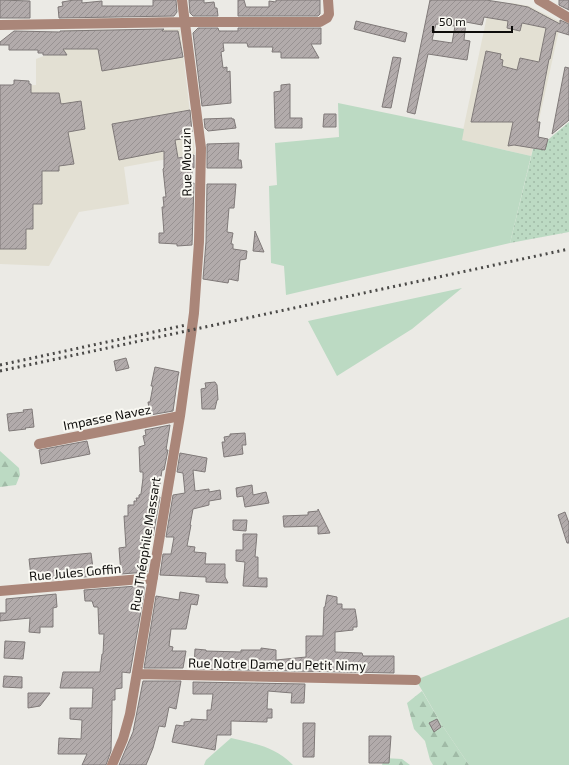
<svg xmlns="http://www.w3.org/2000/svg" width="569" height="765" viewBox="0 0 569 765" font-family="'Exo 2',sans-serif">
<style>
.built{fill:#e3e0d3}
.green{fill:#bcdac3}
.forest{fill:url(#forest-firs)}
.garden{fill:url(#garden-dots)}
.building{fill:url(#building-hatch);stroke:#7f7978;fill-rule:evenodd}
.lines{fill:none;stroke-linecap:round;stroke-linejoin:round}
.minor{stroke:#aa8679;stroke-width:10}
.rail{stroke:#4a4947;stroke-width:3;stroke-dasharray:2 4;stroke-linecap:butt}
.labels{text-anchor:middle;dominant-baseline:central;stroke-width:4;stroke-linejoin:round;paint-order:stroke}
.street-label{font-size:13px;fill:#0d0c0a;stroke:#f9f8f2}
</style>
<defs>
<pattern id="forest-firs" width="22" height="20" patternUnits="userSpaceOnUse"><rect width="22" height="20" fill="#bcdac3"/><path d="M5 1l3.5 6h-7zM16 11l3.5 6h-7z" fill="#a0baa6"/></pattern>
<pattern id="garden-dots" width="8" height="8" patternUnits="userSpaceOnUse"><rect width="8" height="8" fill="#bcdac3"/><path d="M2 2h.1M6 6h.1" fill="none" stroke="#a0baa6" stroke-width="1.8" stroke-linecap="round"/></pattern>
<pattern id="building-hatch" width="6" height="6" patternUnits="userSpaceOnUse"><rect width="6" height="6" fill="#b2abab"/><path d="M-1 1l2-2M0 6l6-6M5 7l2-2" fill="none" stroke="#989292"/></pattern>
</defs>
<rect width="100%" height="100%" fill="#ebeae5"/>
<path class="built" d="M512,3L529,6L567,25L559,30L531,156L461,140L487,16L509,20Z
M180,29L195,154L124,167L129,204L79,212L49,266L0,264V86L36,85V59L64,48V30Z"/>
<path class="green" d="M338,103L464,129L462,140L531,156L510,243L286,295L284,266L271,263L269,186L277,185L275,143L339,137Z
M462,288L412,329L337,376L308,321Z
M569,617V765H469L442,725L416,680Z
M231,738C255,744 274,746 293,765H204L206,760Z"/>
<path class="forest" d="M0,451L19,468L20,475L16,485L0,487Z
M422,691L442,725L469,765H433L430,760L425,741L414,729L407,703Z
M384,758L402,759L410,765H382Z"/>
<path class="garden" d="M569,122V232L510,243L533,149H537Z"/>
<path class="building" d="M0,0L30,1V18H0Z
M74,0H82V3L102,1V6H153V0H176L177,12L174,16L59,18L58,7L63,6L62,2Z
M189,0H204V3L214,2L215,8H217L218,16H193L190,13Z
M238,0H244L246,7H269V1L276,2V0H320V14L318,16H238Z
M430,0H486L512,4L528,7L560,24V20L569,24V35L556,31L550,59H549L537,122H540L538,137L548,139L545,150L514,145L508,146L513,122H471L486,51L501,54L500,59L503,60L502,66L517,70L520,58L539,62L546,28L522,23L520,31L507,28L508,21L484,17L482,25L466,22L464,40L470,41L467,60L428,54L415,114L407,112ZM436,24L455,26L452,43L432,40Z
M559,0H569V10L559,5Z
M356,21L407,33L405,42L354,29Z
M198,28H218L219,31H238V28H321V44H311L319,58H281V52H272L273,47H248L247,43H223L224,51L221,52L223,68L227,67V72L230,71L231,103L202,106L193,33Z
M164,29L162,31H178L183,57L102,71L98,49H63L67,55H43V53H38V50H9V45H0V42L14,31L60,32V31Z
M393,57L401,58L391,108L382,107Z
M565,67L569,68V120L552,134Z
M14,80L29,81V84H31V93H59L61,104L81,101L85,129L68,132L74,164L59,166V171H42V204H33V229H26V249H0V85H12L14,84Z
M290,84V118H302V128H275L274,92L281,91V85Z
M190,110L192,132H188V138L175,140L178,158L194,155V168H192V183H194L192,245L177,246V244L159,243V233H164L162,207H164L163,197H166L163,169L164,168V151L119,160L112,124Z
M324,114H336V127H323Z
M232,118V119H234L236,128L208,131L205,128L204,119Z
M239,143L238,160H241L242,168H207V144Z
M207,184H236L234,208H229L227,232L233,233L231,244H233V249L247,251L246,259L240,260L238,281L229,279L228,283L203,279L206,242Z
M255,231L264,252L253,251Z
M126,358L129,368L116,371L114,361Z
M155,367L179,372L178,376L173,411L150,415L148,402H150L153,386H151Z
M215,382L217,385L218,400H217L215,409H202L201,389L206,388L205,383Z
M32,409L34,427L25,428L26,429L9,431L7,414L24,412L23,410Z
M170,425L166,450H168L164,470H162L158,497H160L153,536H151L147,572L121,574L119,548L126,547L124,516H128V505H134V501H137L136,498H139V495L141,494L143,478V472H140L139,447L145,445L143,436L146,435L145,430Z
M245,433L246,445H242L243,454L224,457L222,442H225L224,437L230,436V434Z
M87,441L90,454L41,464L39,450Z
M180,453L207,458L205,472L193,470L195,491L209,489V492L220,490L221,499L209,501V505L193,509L190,525H191L187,546L195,547L194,552L206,553L205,564H225V577L228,583L206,582V577L160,575L163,554H171L174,537H166L173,495L185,493L183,473L177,472Z
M252,485L253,495L266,492L269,503L245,507L243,496L237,497L236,488Z
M318,509L330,533L318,534V526L284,527L283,516L308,515V512L318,511Z
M565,512L569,523V543H567L558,515Z
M233,520H247L246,531L233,530Z
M243,534H257L255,557H258V578H267V587L243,586L245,562L236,561V550H243Z
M91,553L94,576L50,580V575L31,576L29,559Z
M137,586L144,587V594L130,673L122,672V688L115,689V700H112V710L111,751L106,765H82L87,754H58L59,738L81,739L82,720L70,719V708H92L93,688H60L63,672H100L102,654H103L104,634H99L98,607H94L92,601H85L84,590Z
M180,592L199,595L197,605L191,604L186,629H171L169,646L173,647L172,651H186L183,668H144L156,596L179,600Z
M56,594L57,607L53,608V627H40V633L29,632L30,618L0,621V613H6V599Z
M327,595L337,597V604H342V609H355L357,621V627H353V630L335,632V652L362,653L363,656H394V673L194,669L195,649L206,650V651L241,652V650H261V648L276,650V660L306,657V636H323L324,607H325Z
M5,641L25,642L23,659L4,658Z
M4,676L22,677V688L3,687Z
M143,681H181L176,709L169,707L165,727L159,726L153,748L146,765H119L133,732Z
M193,682L305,684L304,703H291L292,693L268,691L267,709H272V718H267V722L231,721V735H217L215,750L172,742L176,725L184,726V722L191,721V719L207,720V710H211L213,694H193Z
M28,693H50L40,706L28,708Z
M437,719L441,727L434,732L429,723Z
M303,723H315L314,757H303Z
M369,736H391L389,763H369Z"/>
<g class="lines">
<path class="minor" d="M539,0L569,18
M0,25L185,22H320L327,18L329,14L328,0
M39,444L180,416
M0,591L153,578
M137,674L416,680
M112,765L123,739L130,714L180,416L194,313L199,242L201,148L182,0"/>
<path class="rail" d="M0,365L186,325
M0,371L569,249"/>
</g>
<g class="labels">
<g class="street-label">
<text transform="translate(186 162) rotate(-91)">Rue Mouzin</text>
<text transform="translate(107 417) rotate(-11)">Impasse Navez</text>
<text transform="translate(145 544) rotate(-81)">Rue Théophile Massart</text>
<text transform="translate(75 572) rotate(-5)">Rue Jules Goffin</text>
<text transform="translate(277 664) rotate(1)">Rue Notre Dame du Petit Nimy</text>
</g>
</g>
<path d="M433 26v6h79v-6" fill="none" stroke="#0d0c0a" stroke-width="2"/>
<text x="439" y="26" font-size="12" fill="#0d0c0a" stroke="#f9f8f2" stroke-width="3" paint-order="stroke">50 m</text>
</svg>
